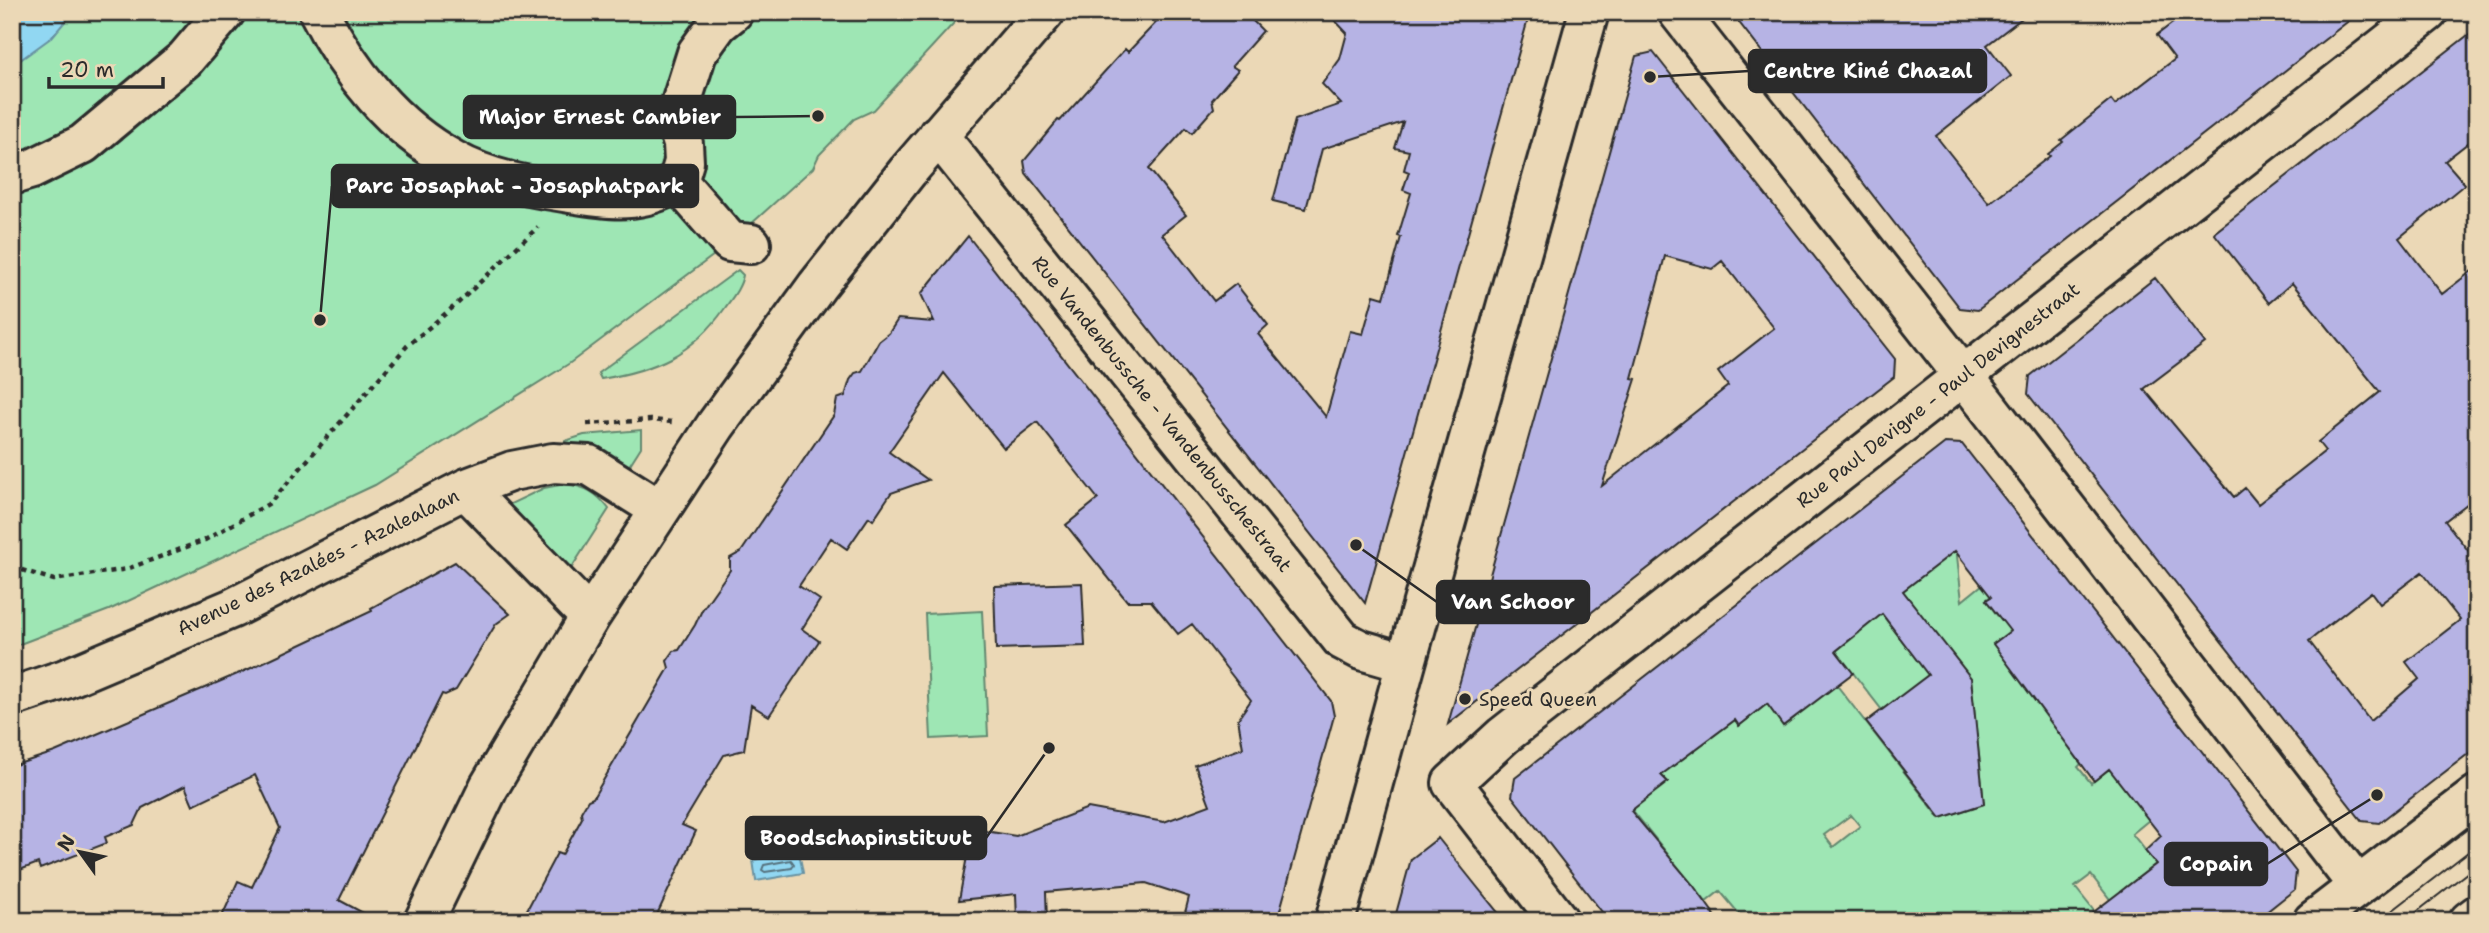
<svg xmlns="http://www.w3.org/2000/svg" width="2489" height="933" viewBox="0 0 2489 933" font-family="'Shantell Sans',sans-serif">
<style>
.green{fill:#9ee6b4;stroke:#648870;stroke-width:2;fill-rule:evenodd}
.water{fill:#91d7f2;stroke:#6892a2;stroke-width:2}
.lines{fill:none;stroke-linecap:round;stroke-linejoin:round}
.shore{stroke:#54707b;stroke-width:2}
.building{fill:#b6b3e4;stroke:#2b2b2b;stroke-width:2;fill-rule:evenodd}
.minor-casing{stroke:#2b2b2b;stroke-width:44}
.path{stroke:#2b2b2b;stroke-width:4.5;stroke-dasharray:5 5;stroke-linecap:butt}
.minor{stroke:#ebd8b6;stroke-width:38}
.tram{stroke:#2b2b2b;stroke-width:2}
.poi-dot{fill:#2b2b2b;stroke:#ebd8b6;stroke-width:2.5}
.labels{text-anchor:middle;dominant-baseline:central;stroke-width:6;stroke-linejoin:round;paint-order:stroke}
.street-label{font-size:19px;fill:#2b2b2b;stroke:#ebd8b6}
.poi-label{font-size:19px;fill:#2b2b2b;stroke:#ebd8b6;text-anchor:start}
.leader{fill:none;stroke:#2b2b2b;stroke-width:2.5}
.callout-dot{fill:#2b2b2b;stroke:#ebd8b6;stroke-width:2.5}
.callout{fill:#2b2b2b;stroke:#2b2b2b;stroke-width:2.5}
.callout-label{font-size:21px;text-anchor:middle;font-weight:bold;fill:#fff}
</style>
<rect width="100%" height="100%" fill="#ebd8b6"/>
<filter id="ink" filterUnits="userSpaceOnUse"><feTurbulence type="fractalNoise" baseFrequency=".0143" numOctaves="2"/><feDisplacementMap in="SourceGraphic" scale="14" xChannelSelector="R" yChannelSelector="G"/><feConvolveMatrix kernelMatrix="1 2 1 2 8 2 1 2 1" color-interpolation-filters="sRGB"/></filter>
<g filter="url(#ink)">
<path class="green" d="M12,12H964L874,110L854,119L819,155L813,168L730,243L570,363L375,485L109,610L12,647Z
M738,270L743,275C741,287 732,298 725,308C692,355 655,370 601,379L598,373Z
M641,430V447L627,469L562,448L565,441L584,435Z
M565,484C585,486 597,493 609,509L565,578L506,506L544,488Z
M1956,547L1962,601L1993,576L2002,587L1986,600L1997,615L2016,601L2068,745L2081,764L2078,767L2091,783L2117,763L2149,820L2132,834L2179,892L2156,864L2125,888L2116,907L2091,875L2075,887L2102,921H1745L1720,891L1706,902L1621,796L1659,789L1668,782L1661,775L1735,720L1740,725L1767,704L1784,726L1795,717L1787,707L1835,683L1940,818L1984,804L1971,679L1903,591ZM1851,815L1860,826L1833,847L1824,835Z
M982,611L988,736L931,739L925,614Z
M1891,612L1884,617L1946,698L1899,697L1882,710L1836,651L1859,633L1850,619Z"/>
<path class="water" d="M12,12H73L52,37L12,66Z
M799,852L803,873L756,881L753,860Z"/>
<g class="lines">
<path class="shore" d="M791,860L794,864L792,868L765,872L762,870L764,865Z"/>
</g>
<path class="building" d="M1166,12H1244L1263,31L1232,66L1238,70L1212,100L1214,108L1192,133L1186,128L1149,169L1186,215L1162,234L1214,301L1236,284L1268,325L1258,334L1326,417L1350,331L1363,334L1374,295L1384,298L1401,237L1398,236L1411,193L1403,190L1409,172L1404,170L1409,151L1395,148L1403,122L1322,149L1306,209L1273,201L1295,120L1341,104L1322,84L1340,59L1347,33L1327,12H1530L1365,603L1026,173L1024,161L1058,120L1060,121L1125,49L1128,52Z
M1731,12H2030L1987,45L2011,76L1936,136L1989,203L2050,156L2048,154L2063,142L2061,140L2111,100L2115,105L2175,59L2157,35L2187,12H2360L1978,310L1960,308Z
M2477,28V136L2445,161L2465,184L2399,238L2442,294L2477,267V496L2445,521L2477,562V747L2379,823L2362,821L2028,394L2030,376L2155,278L2205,343L2144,389L2234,497L2245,488L2258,504L2325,451L2318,442L2380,392L2292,283L2269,303L2214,233ZM2422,572L2460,620L2406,662L2419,679L2370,721L2309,641L2371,592L2380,604Z
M1653,52L1895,359L1894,377L1448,724L1636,56ZM1665,256L1712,269L1722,261L1774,328L1718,372L1728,386L1602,486L1636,379L1632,378Z
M968,236L1331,701L1334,716L1277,921H1183L1189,897L1146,883L1046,892L1047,921H1017L1016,894L959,900L972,829L1016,836L1088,808L1164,822L1210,805L1195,765L1243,748L1238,719L1251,700L1192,624L1178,634L1151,601H1127L1066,525L1098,499L1037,422L1004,448L944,373L889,452L928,480L891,493L873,520L869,517L847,549L831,538L799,586L820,600L802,629L819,641L769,716L751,705L744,750L724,755L682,825L696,831L654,921H521L557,853L562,855L582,818L581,812L588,800L593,798L669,668L667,661L674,651L679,650L695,625L702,610L730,570V558L741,552L834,415L837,399L845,396L850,380L855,373L862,371L879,341L889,333L898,319L934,322L921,294Z
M1945,443L1962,444L2296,872L2294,890L2255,921H2082L2156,864L2145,851L2161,836L2109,769L2094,781L1993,644L2010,631L1986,600L1991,597L1955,551L1903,591L1971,678L1984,804L1941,818L1866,722L1928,675L1882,614L1836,651L1853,673L1783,726L1767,704L1739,726L1735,720L1661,775L1668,782L1631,811L1693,885L1719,921H1609L1512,796L1515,778Z
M455,562L510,614L496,624L456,690L445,695L442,694L339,900L378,921H220L238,881L252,887L280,828L255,775L193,805L185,786L142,808L134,825L105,837L107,843L40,869L38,863L12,873V766L55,752L249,669L372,611L371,608Z
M1082,583L1085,646L996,649L994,586Z
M1438,838L1478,888L1505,921H1394L1411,859Z"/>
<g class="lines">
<g class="minor-casing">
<path id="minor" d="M319,12C348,71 394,128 453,160C488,180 531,187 570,193C612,200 640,204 678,182L684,162L683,144L678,128V113L697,53L718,24L733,12
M1678,12L1985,403L2358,886
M938,135L1342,640L1361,650L1406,663
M12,175L32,169L83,144L185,59L225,12
M678,182L730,242L751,244
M467,488L475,499L590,617
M12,697L65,679L233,608L467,488L512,471L553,463L589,465L659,509
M424,921L489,787L590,617L716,425L817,286L908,171L1045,12
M1335,921L1406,663L1589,12
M1559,921L1452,783L1503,736L2428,12
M2313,921L2477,795
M2469,921L2477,915"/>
</g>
<path class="path" d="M587,424L651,420L673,422
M12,567L54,580L127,569L205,540L270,503L407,346L457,304L538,227"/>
<use href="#minor" class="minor"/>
<path class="tram" d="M2379,921L2477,845
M2405,921L2477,865"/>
</g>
</g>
<circle class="poi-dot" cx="1465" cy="699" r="7"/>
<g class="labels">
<g class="street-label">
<text transform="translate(1938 395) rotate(-38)">Rue Paul Devigne - Paul Devignestraat</text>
<text transform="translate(1162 414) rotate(51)">Rue Vandenbussche - Vandenbusschestraat</text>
<text transform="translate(318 562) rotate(-26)">Avenue des Azalées - Azalealaan</text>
</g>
<g class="poi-label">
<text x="1479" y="699">Speed Queen</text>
</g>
</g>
<path class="leader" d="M1650 77L1749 71M818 116L735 117M320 320L332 186M1356 545L1437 602M1049 748L986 838M2377 795L2267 864"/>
<g class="callout-dot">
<circle cx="1650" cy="77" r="7"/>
<circle cx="818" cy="116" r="7"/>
<circle cx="320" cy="320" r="7"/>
<circle cx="1356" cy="545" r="7"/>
<circle cx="1049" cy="748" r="7"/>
<circle cx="2377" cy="795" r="7"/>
</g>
<g class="callout">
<rect x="1749" y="50" width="237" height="42" rx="7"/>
<rect x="464" y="96" width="271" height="42" rx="7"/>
<rect x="332" y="165" width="366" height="42" rx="7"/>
<rect x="1437" y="581" width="152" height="42" rx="7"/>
<rect x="746" y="817" width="240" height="42" rx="7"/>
<rect x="2165" y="843" width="102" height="42" rx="7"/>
</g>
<g class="callout-label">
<text x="1868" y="78">Centre Kiné Chazal</text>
<text x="600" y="124">Major Ernest Cambier</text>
<text x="515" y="193">Parc Josaphat - Josaphatpark</text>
<text x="1513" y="609">Van Schoor</text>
<text x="866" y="845">Boodschapinstituut</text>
<text x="2216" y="871">Copain</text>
</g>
<rect width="2489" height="933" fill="none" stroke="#ebd8b6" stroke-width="42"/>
<rect x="21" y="21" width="2447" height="891" fill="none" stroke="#2b2b2b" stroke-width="2.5" filter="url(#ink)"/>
<g transform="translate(80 852) rotate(303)" stroke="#ebd8b6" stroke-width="5" paint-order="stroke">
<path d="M0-5L12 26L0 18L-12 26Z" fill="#2b2b2b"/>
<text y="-10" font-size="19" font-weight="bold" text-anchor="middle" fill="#2b2b2b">N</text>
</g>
<path d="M49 77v10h114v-10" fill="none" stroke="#2b2b2b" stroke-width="3.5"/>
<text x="60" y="77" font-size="21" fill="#2b2b2b" stroke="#ebd8b6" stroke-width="5" paint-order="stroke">20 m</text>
</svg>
